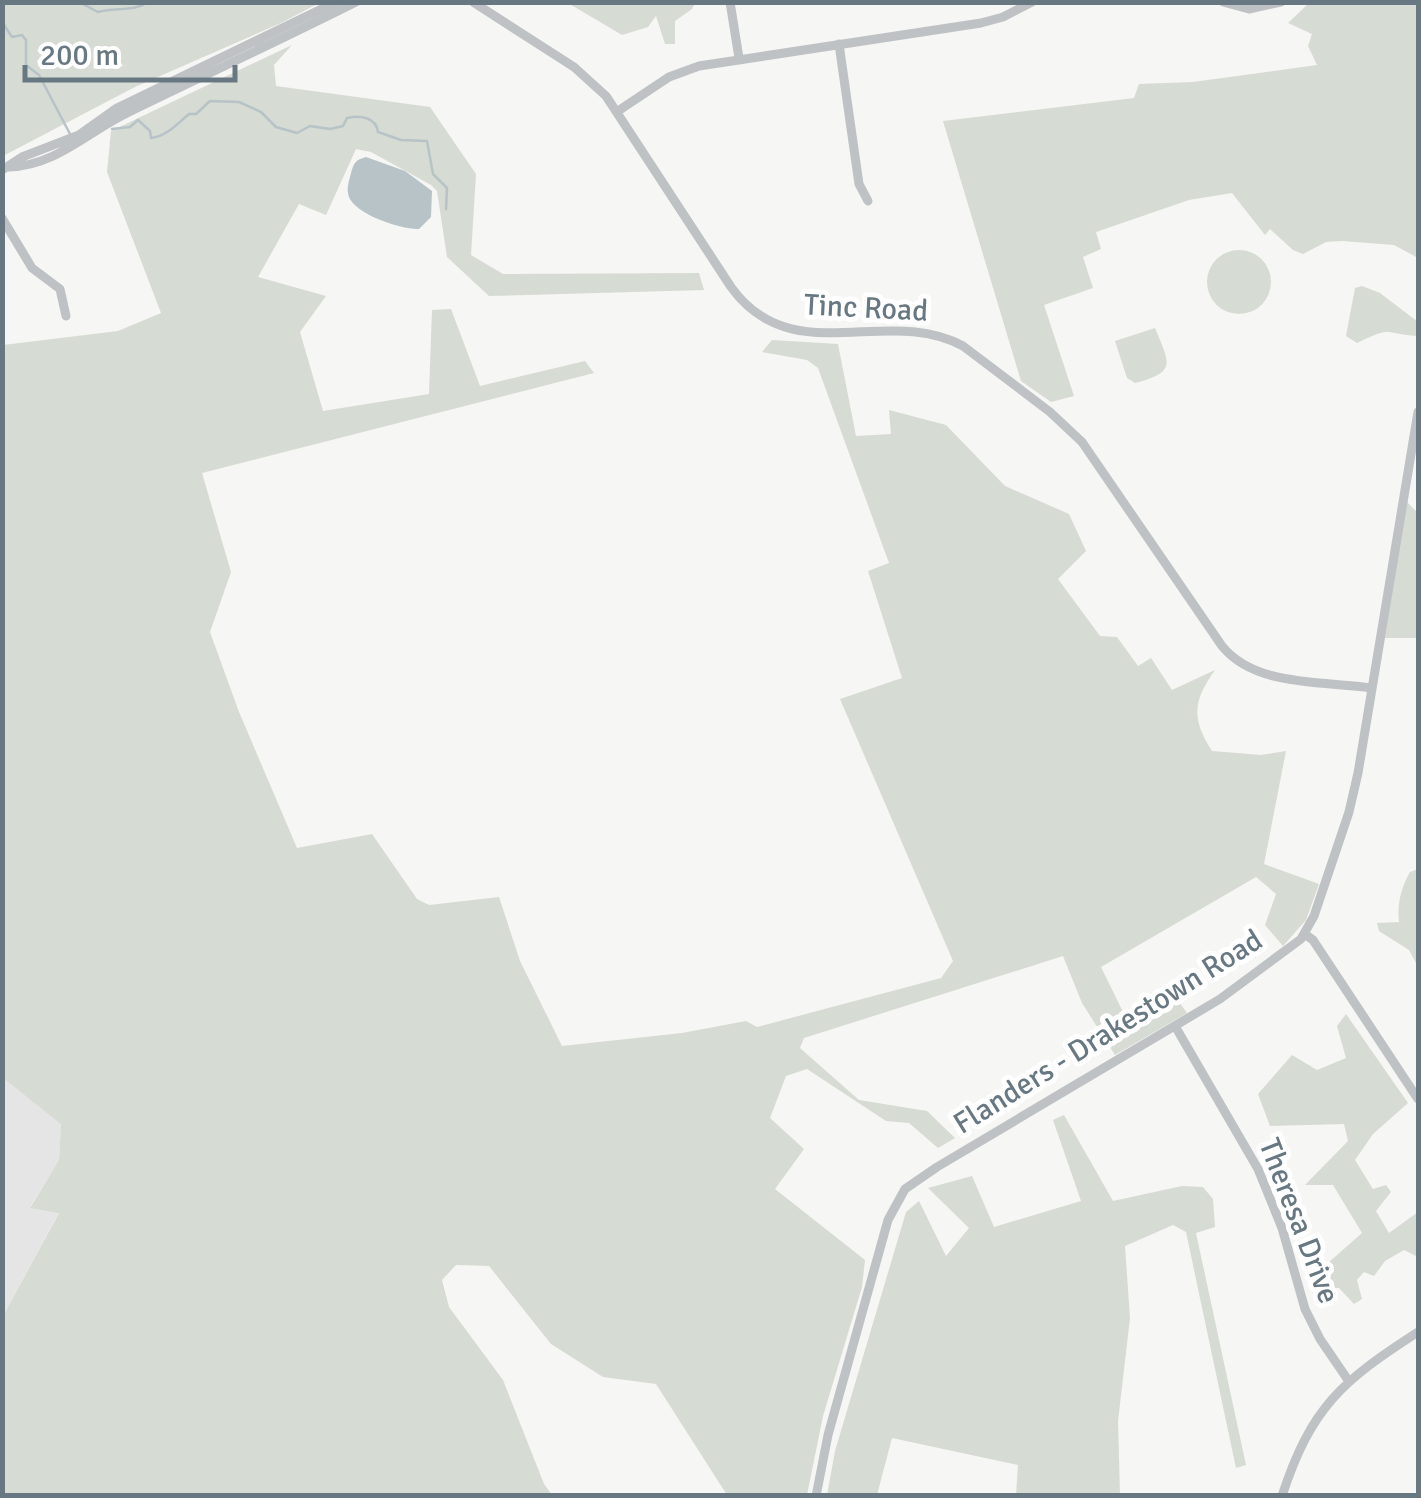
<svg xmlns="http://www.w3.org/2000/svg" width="1421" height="1498" viewBox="0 0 1421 1498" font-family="Signika,sans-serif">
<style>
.built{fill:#e4e5e4}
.green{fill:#d6dbd3}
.water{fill:#b7c3c7}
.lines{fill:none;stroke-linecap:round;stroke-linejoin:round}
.stream{stroke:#b7c3c7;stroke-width:2.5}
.minor{stroke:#bec2c5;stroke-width:9}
.labels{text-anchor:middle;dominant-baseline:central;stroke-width:10;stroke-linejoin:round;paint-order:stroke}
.street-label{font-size:30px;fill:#687882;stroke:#fff}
</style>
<rect width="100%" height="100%" fill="#f6f6f4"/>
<path class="built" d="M3,1078L61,1123L59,1160L30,1207L59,1212L3,1316Z"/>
<path class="green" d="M3,2H319V3L281,23L135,87L3,156Z
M568,3L695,2V3L692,9L675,21V44H665L656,16L648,27L622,35Z
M1309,3L1373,5L1377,3H1418V258L1394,245L1342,241L1326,242L1303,254L1293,250L1270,229L1265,235L1232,193L1189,200L1096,232L1101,249L1083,257L1093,288L1044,305L1074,396L1051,402L1021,381L943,121L1134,98L1139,84L1193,82L1317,65L1308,46L1312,34L1288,23Z
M292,45L274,65L276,86L430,107L476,174L471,255L503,274L699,273L704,290L489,296L447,257L437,191L431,185L371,152L356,149L326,215L299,204L258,277L326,296L300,332L323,411L429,394L432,310L451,309L480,386L585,361L594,373L202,473L231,572L210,632L239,712L297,848L372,834L417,899L429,905L499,897L520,961L562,1046L682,1033L746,1021L757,1027L941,978L953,961L840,699L902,678L868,571L889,563L818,368L807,360L762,352L772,340L838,344L856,436L891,434L889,410L946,425L1005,486L1069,514L1086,551L1058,579L1100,636L1117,637L1138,666L1151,658L1172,690L1215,670C1193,701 1191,718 1212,751L1261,755L1286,751L1264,864L1319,884L1306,920L1283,946L1265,925L1276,894L1256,877L1101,967L1123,1012L1167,985L1187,1013L1115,1055L1082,1003L1063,956L804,1038L800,1048L859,1100L927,1111L955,1138L938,1148L909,1123L886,1121L807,1069L786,1076L770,1118L804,1149L775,1189L865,1260L862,1287L823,1416L807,1495H727L656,1384L603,1377L551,1344L489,1266L456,1265L442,1280L449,1307L503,1380L544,1484L552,1495H3V1316L59,1213L30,1208L59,1160L61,1124L3,1078V345L118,331L161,313L107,172L111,131Z
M1207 282a32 32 0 1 1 64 0a32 32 0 1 1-64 0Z
M1362,286L1380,293L1418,322V336C1383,334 1394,325 1357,343L1346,336L1355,288Z
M1155,328C1169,363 1178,372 1135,383L1127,378L1115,341Z
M1406,501L1418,513V638H1385Z
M1418,869V967L1409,950L1379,931L1377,923L1399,922C1397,904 1401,888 1410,872Z
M1346,1014L1408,1103L1373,1134L1355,1160L1373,1189L1386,1185L1391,1192L1376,1211L1389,1233L1418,1212V1257L1404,1250L1385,1261L1374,1276L1364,1272L1357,1280L1362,1299L1354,1304L1339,1288H1325L1315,1296L1311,1278L1362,1233L1333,1185H1305L1348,1141L1344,1124L1270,1126L1258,1094L1292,1055L1317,1070L1346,1058L1337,1026Z
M1064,1115L1113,1201L1182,1186L1203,1187L1213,1199L1215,1227L1196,1233L1246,1465L1236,1468L1186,1232L1173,1225L1125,1246L1130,1318L1118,1421L1120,1495H1016L1018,1465L892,1438L877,1495H827L835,1451L906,1212L919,1201L946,1256L969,1228L928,1188L972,1176L994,1227L1081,1201L1053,1120Z"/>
<path class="water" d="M366,157L405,171L432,191L431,217L419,229C402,230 355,214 349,197C346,189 349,181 351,173C354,163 355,160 366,157Z"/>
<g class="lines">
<path class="stream" d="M79,2L98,12C116,7 134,12 148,2
M2,22L12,37L22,35L26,40V65L39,75L70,134
M112,129L130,127L138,120L150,131L151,138C167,136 177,124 189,114H196L210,101L239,102L261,112L276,127L297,133L310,126L330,129L343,126L347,118C360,115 376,117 378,132L401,140L427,141L433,174L447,188L446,209"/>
<path class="minor" d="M473,2L574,67L606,96L731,287C792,372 887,304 963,346L1050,412L1082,442L1222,646C1255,687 1323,681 1371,688
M730,2L739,58
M1223,2L1249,9L1281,2
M839,44L859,184L868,201
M618,111L669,77L699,66L981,23L1003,17L1032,2
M9,167C55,166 88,132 127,113C203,76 280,40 356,2
M2,170L22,157L79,135L117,108L336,2
M2,218L32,268L60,289L66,316
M1306,935L1313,940L1418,1099
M1175,1026L1258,1169L1282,1228L1305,1309L1320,1339L1348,1380
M816,1496L828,1435L888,1220L905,1189L937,1167L1220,999L1301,939L1314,916L1349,812L1358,773L1418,412
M1282,1496C1311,1407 1342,1381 1418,1332"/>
</g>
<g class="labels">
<g class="street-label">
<text transform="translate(866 308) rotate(3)">Tinc Road</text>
<text transform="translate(1108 1032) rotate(-32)">Flanders - Drakestown Road</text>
<text transform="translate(1299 1221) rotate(69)">Theresa Drive</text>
</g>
</g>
<rect width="1421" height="1498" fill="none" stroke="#687882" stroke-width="10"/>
<path d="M25 65v15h210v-15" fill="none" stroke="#687882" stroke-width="5"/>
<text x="40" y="65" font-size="30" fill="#687882" stroke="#ffffff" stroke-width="8" paint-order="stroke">200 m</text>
</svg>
